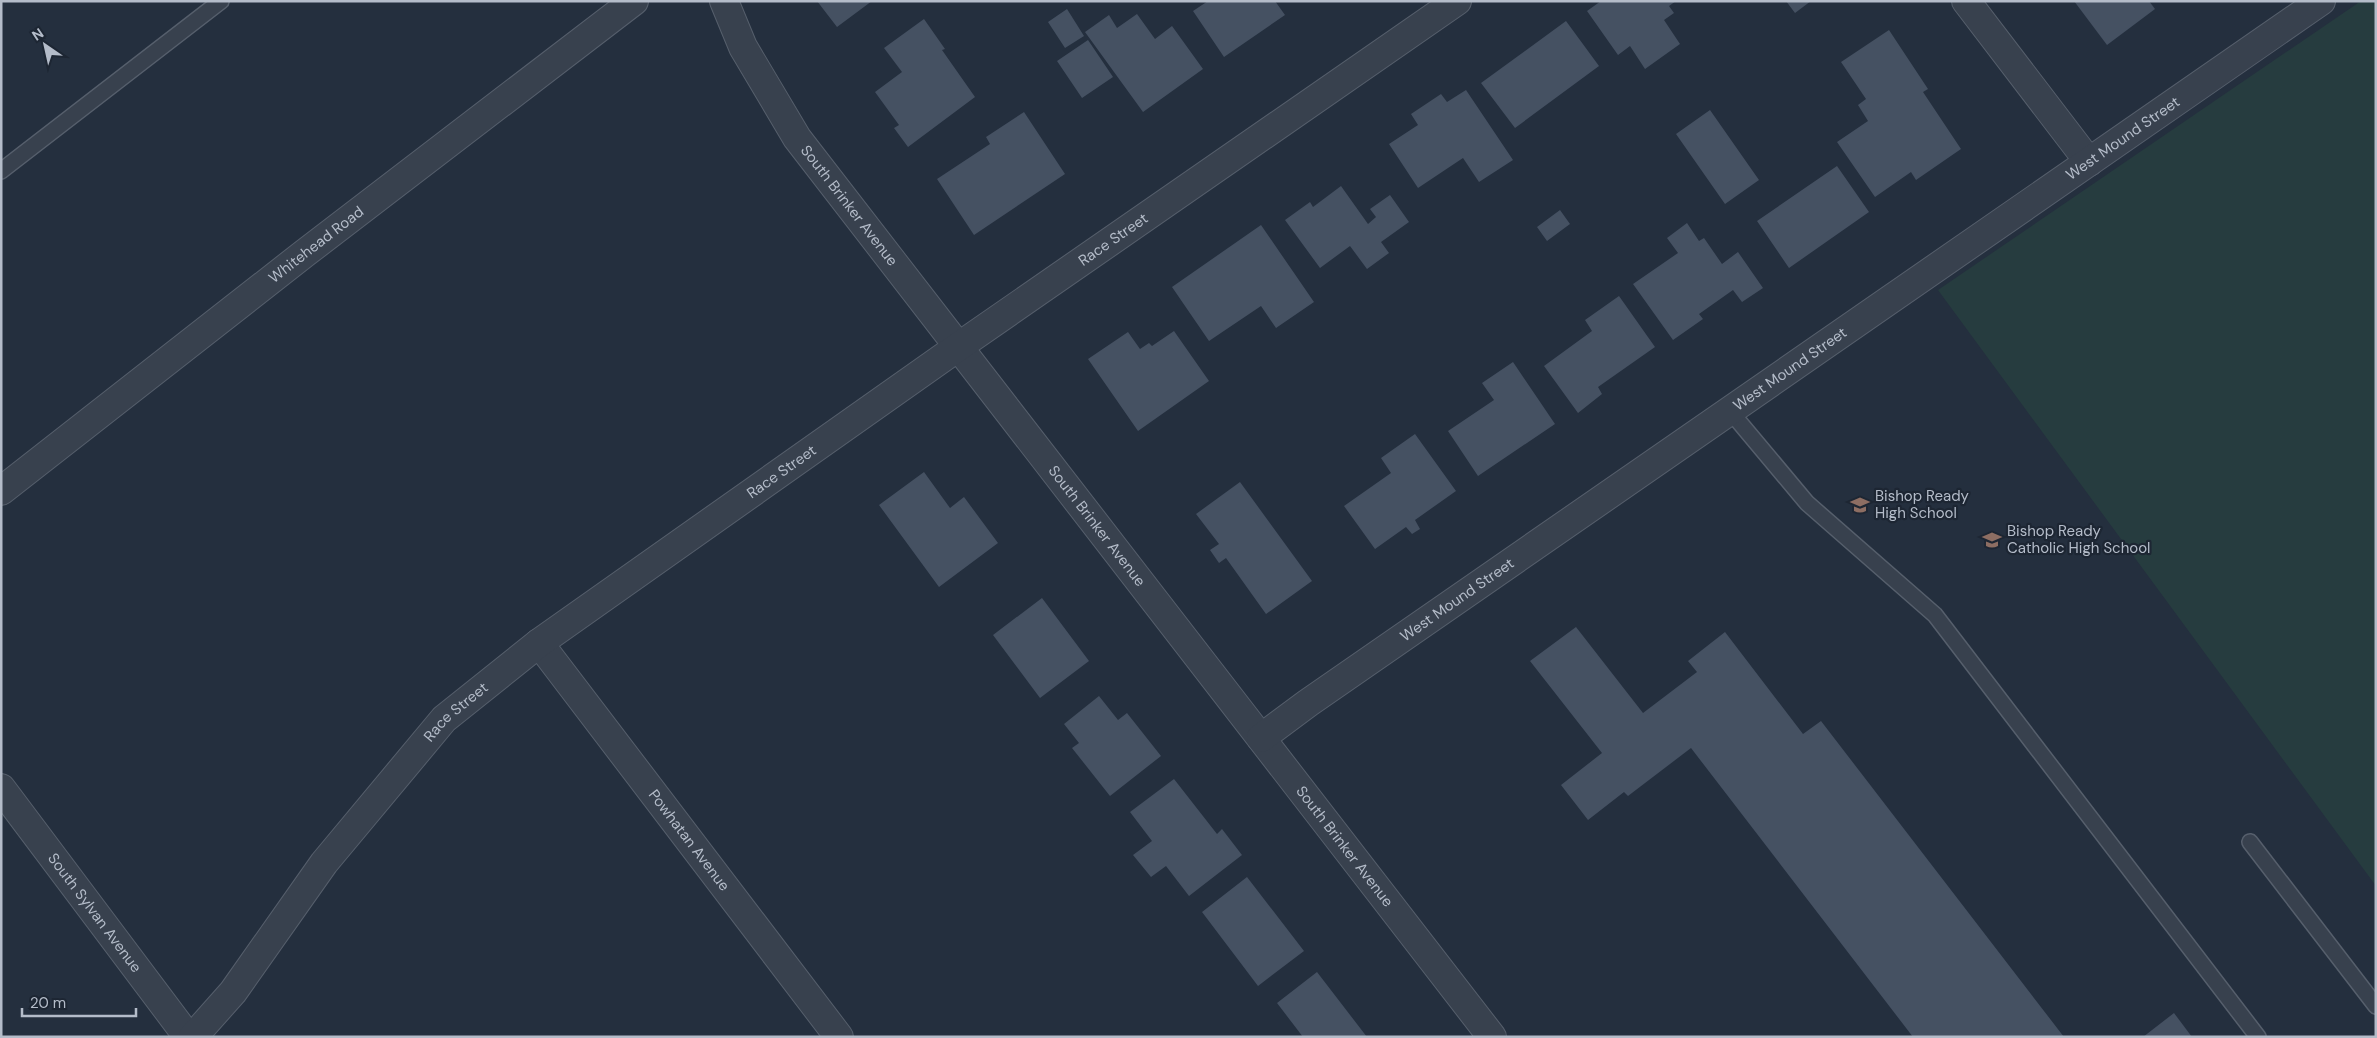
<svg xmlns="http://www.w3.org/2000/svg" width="2377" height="1038" viewBox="0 0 2377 1038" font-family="'DM Sans',sans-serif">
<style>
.green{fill:#263c3f}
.building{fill:#455162}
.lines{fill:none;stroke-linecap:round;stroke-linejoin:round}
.service-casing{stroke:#565f6c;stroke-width:18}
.minor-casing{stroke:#565f6c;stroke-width:30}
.service{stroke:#38414e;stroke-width:15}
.minor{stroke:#38414e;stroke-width:28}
.labels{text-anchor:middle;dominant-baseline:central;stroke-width:4.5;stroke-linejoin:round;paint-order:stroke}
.street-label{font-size:15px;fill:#b4bcc9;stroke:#1d2633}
.poi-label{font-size:15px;fill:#b4bcc9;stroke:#1d2633;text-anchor:start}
</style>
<rect width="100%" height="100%" fill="#242f3e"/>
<path class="green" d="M2361,1H2376V886L1938,290Z"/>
<path class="building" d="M817,1H872L837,27Z
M1208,1H1275L1285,15L1224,57L1193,11Z
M1601,1H1676L1669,6L1674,13L1664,20L1680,44L1645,69L1630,46L1618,55L1587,11Z
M1786,1H1811L1795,13Z
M2074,1H2149L2155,9L2107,45Z
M1067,9L1084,36L1065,48L1048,22Z
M1137,14L1155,39L1172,26L1203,69L1143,112L1085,32L1109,15L1117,28Z
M924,19L945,49L942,50L975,97L908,147L894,128L899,125L875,92L902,72L884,48Z
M1566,21L1599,66L1515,128L1481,83Z
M1889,30L1928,89L1923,92L1961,149L1916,180L1911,172L1875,197L1837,142L1868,121L1858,105L1866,99L1841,62Z
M1088,40L1113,77L1082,98L1057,61Z
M1466,90L1513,160L1479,182L1463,158L1418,188L1389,144L1418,125L1411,114L1441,94L1447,102Z
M1710,110L1759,180L1725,204L1676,134Z
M1024,112L1065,174L974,235L937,179L990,144L986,137Z
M1837,166L1869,212L1789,268L1757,221Z
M1341,186L1368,224L1376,217L1370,209L1390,195L1409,222L1381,242L1389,253L1367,269L1350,246L1320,268L1285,220L1310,202L1313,207Z
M1560,210L1570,224L1547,241L1537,227Z
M1687,223L1699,241L1704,238L1722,264L1738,252L1763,288L1742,302L1733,290L1699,314L1703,319L1673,340L1633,284L1678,253L1667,238Z
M1261,225L1314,302L1276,328L1261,306L1209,341L1172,287Z
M1619,296L1655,347L1598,387L1602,394L1578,413L1544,366L1592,331L1585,320Z
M1174,331L1209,381L1138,431L1088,359L1128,332L1140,349L1149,343L1152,346Z
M1513,362L1555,424L1478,476L1448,431L1494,400L1482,383Z
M1415,434L1456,491L1415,520L1420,529L1412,534L1406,527L1375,549L1344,506L1391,473L1381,458Z
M924,472L950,508L964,497L998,543L939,587L879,505Z
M1240,482L1312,581L1266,614L1226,558L1219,563L1210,550L1219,544L1196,514Z
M1042,598L1089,661L1040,698L993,635Z
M1576,627L1643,713L1697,672L1688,661L1725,632L1803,734L1821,721L2064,1037H1913L1691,748L1628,796L1624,792L1588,820L1561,785L1602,753L1530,661Z
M1099,696L1118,720L1127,713L1161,756L1110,796L1072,748L1079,743L1064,724Z
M1174,779L1217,834L1222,829L1242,855L1189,896L1166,866L1151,877L1133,855L1152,841L1130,812Z
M1247,877L1304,951L1258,986L1202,912Z
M1317,972L1367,1037H1303L1277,1003Z
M2174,1013L2192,1037H2143Z"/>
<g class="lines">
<g class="service-casing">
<path id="service" d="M1,171L221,1
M1730,411L1807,503L1935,615L2258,1037
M2250,842L2376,1006"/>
</g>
<g class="minor-casing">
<g id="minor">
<path id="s1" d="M724,1L743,47L797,138L1492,1037"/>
<path d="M1966,1L2089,162"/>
<path id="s2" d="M1,491L305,253L634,1"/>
<path id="s3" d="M539,643L839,1037"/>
<path id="s4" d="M1261,738L1308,703L2321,1"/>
<path id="s5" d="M1,788L188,1037"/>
<path id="s6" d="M193,1037L233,992L324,863L444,719L539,643L958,347L1457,1"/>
</g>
</g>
<use href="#service" class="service"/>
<use href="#minor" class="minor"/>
</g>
<defs>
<g id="school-bare" transform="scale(1.5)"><path d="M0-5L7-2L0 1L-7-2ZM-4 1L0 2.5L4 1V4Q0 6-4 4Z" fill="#8d6e63" stroke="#1d2633" stroke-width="2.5" paint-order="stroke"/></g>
</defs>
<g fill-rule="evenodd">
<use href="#school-bare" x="1860" y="505"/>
<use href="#school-bare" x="1992" y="540"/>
</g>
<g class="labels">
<g class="street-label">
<text stroke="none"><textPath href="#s4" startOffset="1050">West Mound Street</textPath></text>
<text stroke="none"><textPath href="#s1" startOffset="241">South Brinker Avenue</textPath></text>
<text stroke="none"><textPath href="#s6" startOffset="1229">Race Street</textPath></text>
<text stroke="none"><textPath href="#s2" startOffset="400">Whitehead Road</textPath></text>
<text stroke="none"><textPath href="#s4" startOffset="645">West Mound Street</textPath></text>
<text stroke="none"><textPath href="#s6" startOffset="824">Race Street</textPath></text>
<text stroke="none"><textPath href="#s1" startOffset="646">South Brinker Avenue</textPath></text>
<text stroke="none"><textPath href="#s4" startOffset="240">West Mound Street</textPath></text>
<text stroke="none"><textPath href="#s6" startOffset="419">Race Street</textPath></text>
<text stroke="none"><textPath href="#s3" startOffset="248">Powhatan Avenue</textPath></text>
<text stroke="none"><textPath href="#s1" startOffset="1051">South Brinker Avenue</textPath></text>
<text stroke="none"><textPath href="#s5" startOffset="156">South Sylvan Avenue</textPath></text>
</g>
<g class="poi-label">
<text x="1875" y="496">Bishop Ready<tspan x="1875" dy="17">High School</tspan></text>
<text x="2007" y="531">Bishop Ready<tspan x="2007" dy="17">Catholic High School</tspan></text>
</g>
</g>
<rect width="2377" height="1038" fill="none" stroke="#b4bcc9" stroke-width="5"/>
<g transform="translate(45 45) rotate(326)" stroke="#1d2633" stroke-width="4" paint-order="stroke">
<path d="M0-4L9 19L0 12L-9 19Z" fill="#b4bcc9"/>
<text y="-8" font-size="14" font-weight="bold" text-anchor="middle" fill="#b4bcc9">N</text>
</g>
<path d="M22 1008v8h114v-8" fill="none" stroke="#b4bcc9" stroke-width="2.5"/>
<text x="30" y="1008" font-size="15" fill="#b4bcc9" stroke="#1d2633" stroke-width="4" paint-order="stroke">20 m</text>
</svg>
